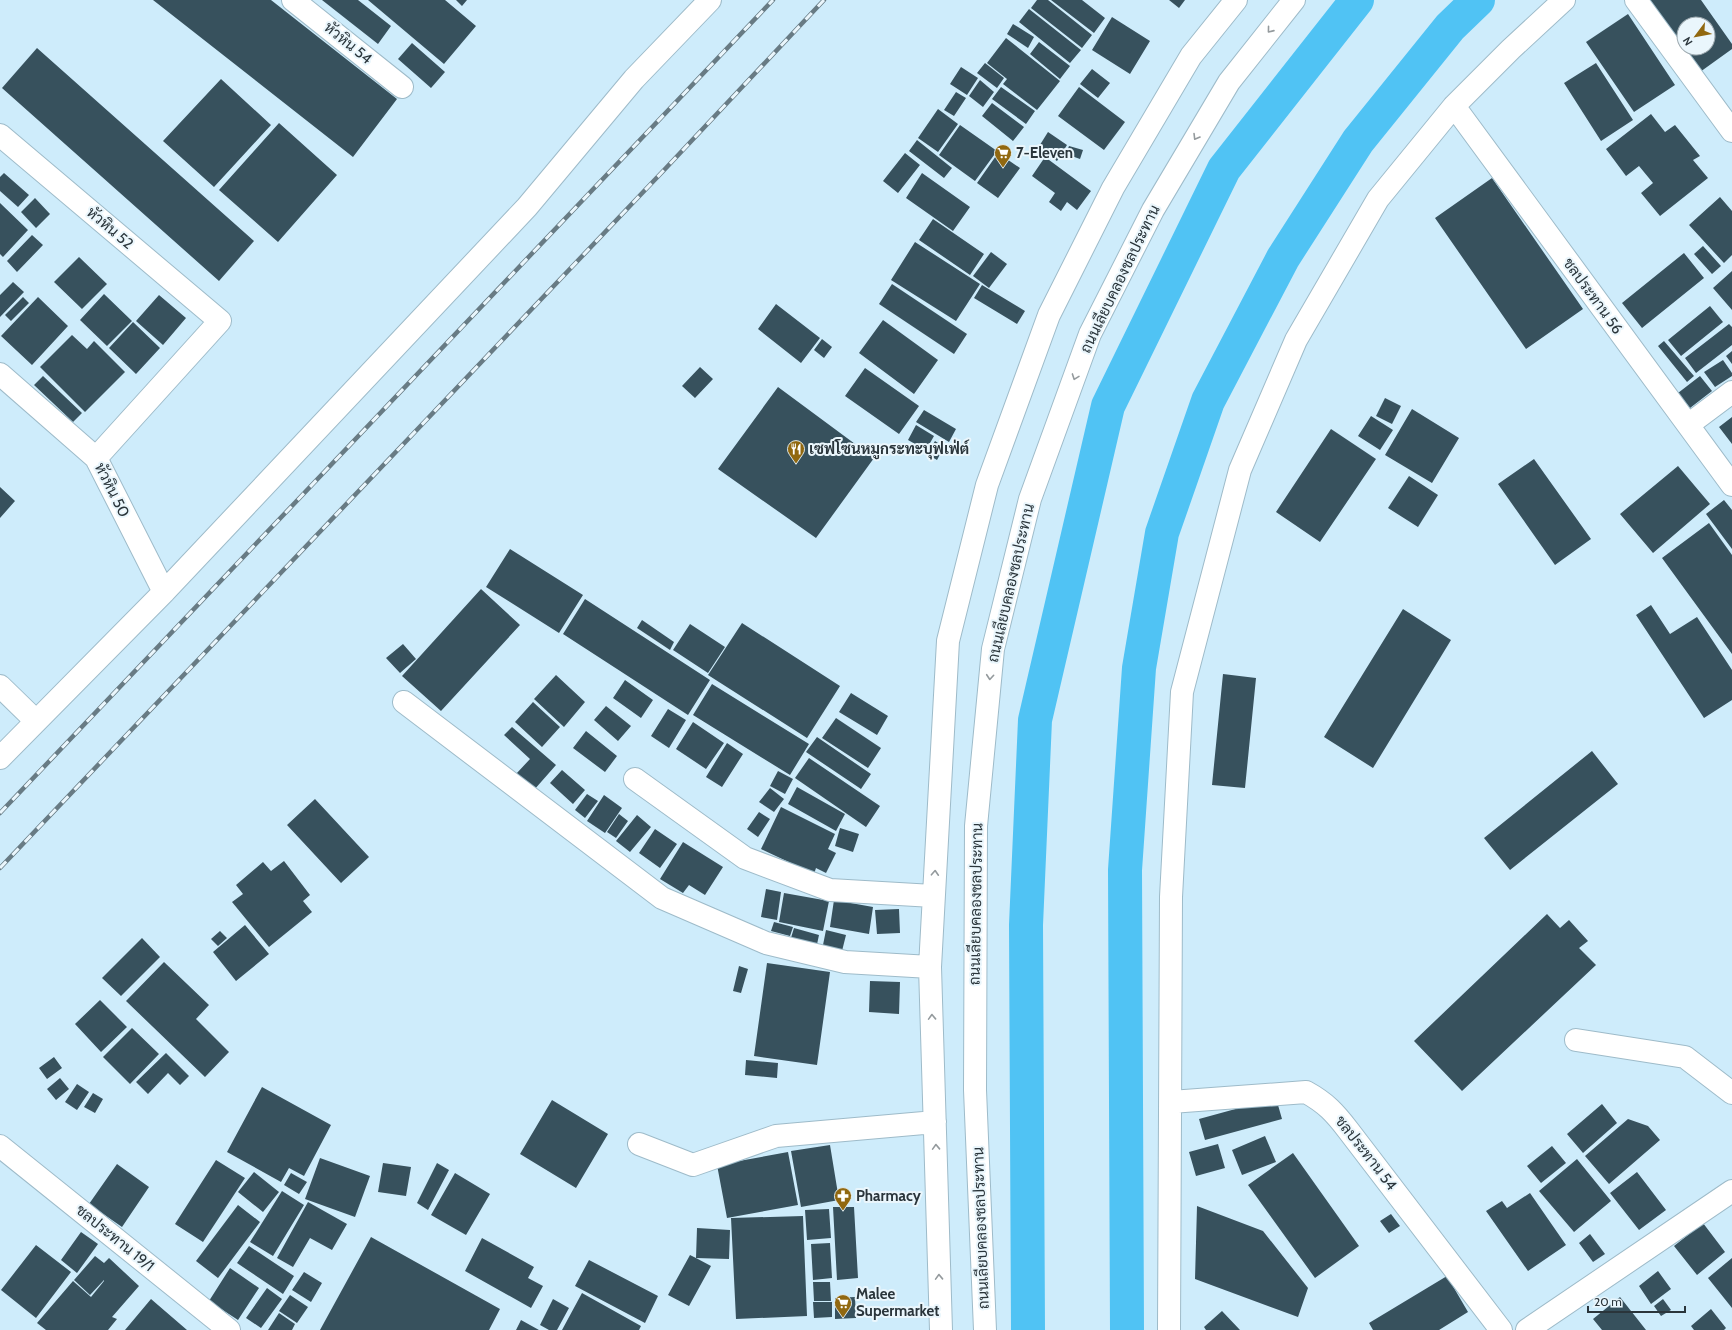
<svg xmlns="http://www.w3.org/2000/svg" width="1732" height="1330" viewBox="0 0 1732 1330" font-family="Cabin,Sarabun,sans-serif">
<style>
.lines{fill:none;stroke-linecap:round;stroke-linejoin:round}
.canal{stroke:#50c3f4;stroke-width:34}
.building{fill:#37515d;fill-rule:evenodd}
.minor-casing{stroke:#9ebbc9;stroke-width:24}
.minor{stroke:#fff;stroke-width:22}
.rail-casing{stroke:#687b84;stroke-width:4.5}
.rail{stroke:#eaf6fc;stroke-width:3;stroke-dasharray:9;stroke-linecap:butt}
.oneway{stroke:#949a9d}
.labels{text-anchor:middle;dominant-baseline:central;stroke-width:4;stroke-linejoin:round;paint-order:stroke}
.street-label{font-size:15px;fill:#2a353b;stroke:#eaf6fc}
.poi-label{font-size:15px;font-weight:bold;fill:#2a353b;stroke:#eaf6fc;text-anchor:start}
</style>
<rect width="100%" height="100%" fill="#ceecfb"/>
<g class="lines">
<path class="canal" d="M1028,1330L1026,925L1035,720L1108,406L1224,169L1357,0
M1127,1330L1125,870L1139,668L1162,533L1208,401L1283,258L1358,141L1450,27L1478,0"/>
</g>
<path class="building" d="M153,0H271L397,99L353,157Z
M322,0H358L391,26L378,44Z
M368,0H445L476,26L444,64Z
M456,0H467L462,6Z
M1037,0H1048L1092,35L1082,48L1031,8Z
M1051,0H1082L1105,18L1094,33Z
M1169,0H1185L1179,8Z
M1649,0H1701L1732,44V49L1700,72ZM1684,24H1708V48H1684Z
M1029,9L1081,50L1070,63L1019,22Z
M1628,14L1675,85L1634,112L1586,42Z
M1112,17L1150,41L1130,74L1092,50Z
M1013,24L1034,37L1028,48L1007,34Z
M1006,38L1060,81L1037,110L1003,84L1007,79L987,63Z
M1039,42L1070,66L1060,79L1030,54Z
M412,43L445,72L431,88L398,59Z
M37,48L254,241L219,281L2,88Z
M985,63L1004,78L997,88L977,73Z
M1596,63L1633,120L1601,141L1564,83Z
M961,67L978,78L967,95L950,84Z
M1092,69L1110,83L1098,98L1080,84Z
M221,79L271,125L214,187L163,141Z
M980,80L994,92L983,107L969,96Z
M1001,87L1035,111L1026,124L992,99Z
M1079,87L1125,122L1104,150L1058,116Z
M956,92L966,98L954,116L944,110Z
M992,103L1024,127L1013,141L982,116Z
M938,109L958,124L938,152L918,138Z
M1651,114L1665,132L1675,125L1700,156L1693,160L1708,178L1660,216L1641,193L1653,183L1639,166L1626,176L1606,149Z
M279,123L337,175L278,242L219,190Z
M960,125L997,151L975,181L939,155Z
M1048,132L1067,145L1057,161L1038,148Z
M917,140L952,168L944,178L909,151Z
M1069,146L1083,150L1080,159L1066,154Z
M905,153L920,165L898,193L883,181Z
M998,153L1020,168L998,198L977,183Z
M1045,157L1091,191L1077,210L1067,202L1061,211L1049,202L1055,193L1032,176Z
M4,173L29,195L18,207L0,191V177Z
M922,173L970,207L953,231L906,198Z
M1492,178L1583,309L1526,349L1435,218Z
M1720,197L1732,211V255L1724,263L1689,225Z
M35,198L50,214L36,228L21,212Z
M0,203L28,230L3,257L0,254Z
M933,219L984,254L970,275L919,240Z
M32,235L43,245L17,272L7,261Z
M915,242L980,284L956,321L891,280Z
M1703,246L1721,266L1712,274L1694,254Z
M991,252L1007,264L989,288L973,276Z
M1684,253L1704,278L1642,328L1622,303Z
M79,257L107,284L82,309L54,282Z
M1732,271V310L1713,288Z
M13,282L24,292L0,317V295Z
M892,284L967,334L954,354L879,304Z
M982,285L1025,311L1017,324L974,298Z
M104,294L132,321L107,346L80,320Z
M159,295L186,318L163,345L136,321Z
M23,297L29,303L11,321L5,315Z
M38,297L68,326L32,365L1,336Z
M776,304L820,338L801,363L758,329Z
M1710,306L1723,322L1681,356L1668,340Z
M883,320L938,360L914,394L859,353Z
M133,322L160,348L136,374L109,348Z
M1729,324L1732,327V345L1696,373L1685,358Z
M72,335L87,349L94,341L125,372L85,412L40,367Z
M822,339L832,347L824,358L814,350Z
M1664,341L1694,376L1687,382L1658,346Z
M1732,351V364L1726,356Z
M1723,360L1732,373V376L1715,387L1704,372Z
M700,367L713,379L695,398L682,386Z
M865,368L919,406L899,434L845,396Z
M43,376L82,413L73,422L34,385Z
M1700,376L1712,391L1690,408L1678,393Z
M778,387L874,458L816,538L718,469Z
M1385,398L1401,406L1392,424L1376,416Z
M1412,409L1459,438L1432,483L1385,455Z
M924,410L956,429L949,442L916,422Z
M1371,416L1393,430L1380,450L1358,436Z
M1732,417V444L1719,427Z
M916,425L934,436L926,450L908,440Z
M1331,429L1376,459L1320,542L1276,512Z
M935,441L944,447L937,460L927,454Z
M1534,459L1591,539L1555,565L1498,484Z
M1678,466L1710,504L1653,553L1620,514Z
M1409,476L1438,495L1418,527L1388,508Z
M0,487L15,501L0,518Z
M1724,500L1732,510V549L1706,514Z
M1709,523L1732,555V654L1662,558Z
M510,549L583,595L559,633L486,587Z
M481,589L520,625L441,711L402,676Z
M585,599L710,680L688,715L563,634Z
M1651,605L1670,634L1697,617L1732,670V700L1704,718L1636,615Z
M1403,609L1451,640L1373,768L1324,737Z
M642,620L674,642L670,650L637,628Z
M742,623L840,686L807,738L708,675Z
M690,624L725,647L708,673L673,650Z
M403,644L416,659L400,673L386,658Z
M1223,674L1256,678L1245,788L1212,785Z
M556,675L585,702L564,727L534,699Z
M625,680L653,700L641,718L613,698Z
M712,684L809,744L790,775L693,715Z
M851,693L888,716L877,735L839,712Z
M533,702L560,727L542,747L515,722Z
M606,706L631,726L618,741L594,720Z
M668,709L686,720L669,748L651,736Z
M836,718L881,748L868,768L822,738Z
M693,722L724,743L706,769L676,749Z
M512,727L556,765L534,790L516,774L530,759L504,735Z
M586,731L617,756L605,772L573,748Z
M817,737L871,774L861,789L806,752Z
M727,743L743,754L722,787L706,777Z
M1592,751L1618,784L1510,870L1484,838Z
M809,758L880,806L866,827L795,778Z
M562,770L585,790L573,804L550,783Z
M778,771L793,779L785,794L770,786Z
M797,787L845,814L836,831L788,804Z
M770,788L784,799L774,812L759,802Z
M587,794L598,801L585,818L575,810Z
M604,795L622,808L605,833L587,821Z
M315,799L369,857L341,883L287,825Z
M781,807L835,834L828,849L836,853L826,873L816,868L814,874L761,849Z
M759,812L770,819L758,837L747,829Z
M619,814L628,821L616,838L607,832Z
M637,815L651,827L630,852L616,841Z
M840,828L859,834L853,852L835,846Z
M655,829L677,844L660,868L639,853Z
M683,842L723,867L705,895L689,885L683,893L660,879Z
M284,861L310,895L303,901L312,912L269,947L232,902L243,894L236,885L263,862L271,871Z
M766,889L781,892L777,920L761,917Z
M784,893L829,901L823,931L779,922Z
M834,900L873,907L869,934L830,927Z
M899,909L900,933L877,934L875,910Z
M1547,914L1560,928L1569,920L1588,941L1579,948L1596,965L1462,1091L1414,1041Z
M774,922L793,927L790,936L771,931Z
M245,925L269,954L236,981L213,952Z
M794,928L819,935L816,949L790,941Z
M826,930L846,935L841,955L822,950Z
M220,931L227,938L218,946L211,939Z
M142,938L160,957L121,996L102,978Z
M164,962L209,1005L196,1019L229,1052L205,1077L126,1001Z
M767,963L830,972L817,1065L754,1056Z
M739,966L748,969L741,993L733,991Z
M870,981L900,982L899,1014L869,1012Z
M100,1000L127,1027L101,1052L75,1024Z
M132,1028L159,1054L130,1084L103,1057Z
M166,1053L189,1076L180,1085L168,1073L148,1094L136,1082Z
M54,1057L62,1068L47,1079L39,1068Z
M746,1060L778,1063L777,1078L745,1075Z
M60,1078L69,1089L56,1100L47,1089Z
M77,1084L89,1092L77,1110L65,1102Z
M262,1087L331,1125L304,1176L289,1168L281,1182L227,1152Z
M93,1093L103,1099L95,1113L84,1107Z
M1276,1098L1282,1119L1205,1140L1199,1119Z
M552,1100L608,1134L576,1188L520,1154Z
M1602,1104L1617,1123L1583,1153L1567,1134Z
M1628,1119L1648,1126L1660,1140L1609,1184L1585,1156Z
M1265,1136L1276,1162L1242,1175L1232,1150Z
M1218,1144L1225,1168L1196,1176L1189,1152Z
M830,1145L839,1200L801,1207L791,1151Z
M1552,1146L1566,1163L1541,1183L1527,1166Z
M788,1152L798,1205L727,1218L717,1165Z
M1293,1153L1359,1246L1315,1278L1248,1185Z
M320,1158L370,1176L355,1217L305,1199Z
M1577,1159L1611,1201L1574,1232L1539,1191Z
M216,1160L245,1178L203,1242L175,1224Z
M383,1163L411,1167L406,1196L378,1192Z
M437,1163L449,1170L428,1210L417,1203Z
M117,1164L149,1187L122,1227L89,1204Z
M254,1172L279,1192L263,1212L238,1192Z
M1637,1172L1666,1210L1639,1230L1610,1193Z
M291,1173L307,1182L299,1194L284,1185Z
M455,1173L490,1194L466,1235L431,1215Z
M282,1191L304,1205L273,1256L250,1242Z
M1530,1193L1566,1245L1528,1271L1486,1211L1502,1201L1507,1208Z
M308,1202L347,1224L332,1250L310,1238L293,1267L277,1258Z
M238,1205L260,1222L218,1278L196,1261Z
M1197,1206L1263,1231L1308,1288L1298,1317L1195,1279Z
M833,1207H854L858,1278L837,1280Z
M829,1209L831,1238L807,1240L805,1210Z
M1391,1214L1400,1226L1389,1233L1380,1221Z
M803,1216L807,1316L736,1319L731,1218Z
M1703,1223L1725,1252L1697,1275L1674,1246Z
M697,1228L730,1230L729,1259L696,1258L711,1266L689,1306L668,1295L690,1255L696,1258Z
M81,1232L98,1244L77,1273L61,1260Z
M1590,1234L1605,1254L1593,1262L1579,1243Z
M371,1237L500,1309L489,1330H320Z
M482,1238L534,1267L528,1278L543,1286L531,1308L465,1271Z
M830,1243L832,1278L813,1280L811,1244Z
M36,1245L71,1272L36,1318L1,1290Z
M249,1246L294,1276L283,1294L237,1263Z
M95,1256L104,1263L109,1258L139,1286L112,1317L117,1319L108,1330H46L37,1323L73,1281L91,1297L104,1281V1280L90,1295L74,1280Z
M1732,1258V1308L1708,1278Z
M589,1260L658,1296L645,1323L575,1286Z
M230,1268L259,1288L238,1320L209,1301Z
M1658,1271L1671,1289L1651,1304L1639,1286Z
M304,1272L322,1283L311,1302L292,1290Z
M1447,1276L1468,1312L1439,1330H1373L1369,1323Z
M813,1282H830L831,1301H814Z
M267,1288L282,1299L261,1328L246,1318Z
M582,1293L641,1326L639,1330H562Z
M290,1295L308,1307L297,1323L279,1311Z
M855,1297L856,1318L835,1319V1298Z
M1620,1297L1646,1330H1602L1593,1319Z
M151,1299L187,1330H125Z
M553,1299L569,1308L557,1330H549L540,1325Z
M1663,1299L1671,1310L1661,1316L1654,1306Z
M813,1302H832V1317L814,1318Z
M1711,1309L1726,1328L1724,1330H1694L1691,1326Z
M1222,1311L1240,1330H1206L1204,1327Z
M279,1313L295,1324L292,1330H268Z
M521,1320L539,1330H516Z"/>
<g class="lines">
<g class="minor-casing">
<path id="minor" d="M293,0L402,87
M1636,0L1732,131
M1454,106L1732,485
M0,135L220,321L96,458
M0,374L96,458L164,592
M1688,425L1732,392
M0,686L36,721
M404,702L662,898L766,943L845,962L930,967
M0,758L164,592L527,207L634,79L710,0
M635,779L745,858L830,890L933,896
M1576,1040L1685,1057L1732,1093
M1171,1102L1306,1092C1326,1103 1335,1113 1348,1130L1501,1330
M639,1144L693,1165L776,1136L935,1122
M0,1146L229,1330
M941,1330L930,967L948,641L987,485L1049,315L1113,188L1191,56L1236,0
M985,1330L975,1090L976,826L993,649L1030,499L1090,334L1153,210L1229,82L1294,0
M1169,1330L1171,897L1182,692L1240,470L1296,340L1378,199L1454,106L1511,49L1564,0
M1527,1330L1732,1191"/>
</g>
<use href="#minor" class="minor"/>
<g class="rail-casing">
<path id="rail" d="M0,813L773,0
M0,868L666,168L824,0"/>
</g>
<use href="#rail" class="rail"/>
</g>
<defs><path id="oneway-chevron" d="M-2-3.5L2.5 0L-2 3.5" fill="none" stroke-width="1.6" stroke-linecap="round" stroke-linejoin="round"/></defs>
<g class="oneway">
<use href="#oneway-chevron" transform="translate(1270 30) rotate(129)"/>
<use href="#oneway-chevron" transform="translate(1196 137) rotate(121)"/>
<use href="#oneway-chevron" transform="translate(1075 377) rotate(110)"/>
<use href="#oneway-chevron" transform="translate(990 677) rotate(95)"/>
<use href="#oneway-chevron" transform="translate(935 873) rotate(-87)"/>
<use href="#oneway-chevron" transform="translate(932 1017) rotate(-92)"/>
<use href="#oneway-chevron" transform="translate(936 1147) rotate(-92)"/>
<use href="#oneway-chevron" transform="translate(939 1277) rotate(-92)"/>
</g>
<defs>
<g id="supermarket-pin" transform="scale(0.9)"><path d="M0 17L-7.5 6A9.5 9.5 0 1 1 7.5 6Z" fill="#916810" stroke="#eaf6fc"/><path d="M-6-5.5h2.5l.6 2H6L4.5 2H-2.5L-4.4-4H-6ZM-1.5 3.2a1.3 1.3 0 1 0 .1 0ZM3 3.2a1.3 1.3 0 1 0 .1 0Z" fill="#fff"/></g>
<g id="restaurant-pin" transform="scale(0.9)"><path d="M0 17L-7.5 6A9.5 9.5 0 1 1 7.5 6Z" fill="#916810" stroke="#eaf6fc"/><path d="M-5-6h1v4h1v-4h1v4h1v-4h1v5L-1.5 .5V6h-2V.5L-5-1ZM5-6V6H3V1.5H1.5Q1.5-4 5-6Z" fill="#fff"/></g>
<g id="pharmacy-pin" transform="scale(0.9)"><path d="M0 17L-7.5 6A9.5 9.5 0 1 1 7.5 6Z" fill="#916810" stroke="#eaf6fc"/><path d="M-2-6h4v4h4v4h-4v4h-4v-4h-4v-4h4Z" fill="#fff"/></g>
</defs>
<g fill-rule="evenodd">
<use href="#supermarket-pin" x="1003" y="153"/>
<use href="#restaurant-pin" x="796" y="449"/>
<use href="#pharmacy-pin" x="843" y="1196"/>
<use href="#supermarket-pin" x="843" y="1303"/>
</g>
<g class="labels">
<g class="street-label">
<text transform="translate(348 43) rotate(39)">หัวหิน 54</text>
<text transform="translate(110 228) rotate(40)">หัวหิน 52</text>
<text transform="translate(1120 279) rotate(-64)">ถนนเลียบคลองชลประทาน</text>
<text transform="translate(1593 296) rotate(54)">ชลประทาน 56</text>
<text transform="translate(112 490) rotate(63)">หัวหิน 50</text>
<text transform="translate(1011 583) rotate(-77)">ถนนเลียบคลองชลประทาน</text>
<text transform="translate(976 904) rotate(-89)">ถนนเลียบคลองชลประทาน</text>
<text transform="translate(1366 1153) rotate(52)">ชลประทาน 54</text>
<text transform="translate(981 1228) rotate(-92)">ถนนเลียบคลองชลประทาน</text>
<text transform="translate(115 1238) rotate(39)">ชลประทาน 19/1</text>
</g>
<g class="poi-label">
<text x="1016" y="153">7-Eleven</text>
<text x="809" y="449">เซฟโซนหมูกระทะบุฟเฟ่ต์</text>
<text x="856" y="1196">Pharmacy</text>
<text x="856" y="1294">Malee<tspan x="856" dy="17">Supermarket</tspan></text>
</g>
</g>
<g transform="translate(1696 36) rotate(238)"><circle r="19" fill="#eaf6fc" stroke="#9da9af"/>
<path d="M0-3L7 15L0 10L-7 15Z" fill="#916810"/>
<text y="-6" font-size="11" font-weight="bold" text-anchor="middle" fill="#2a353b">N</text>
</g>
<path d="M1588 1306v6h97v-6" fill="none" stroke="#2a353b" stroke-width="2"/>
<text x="1594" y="1306" font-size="12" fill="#2a353b" stroke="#eaf6fc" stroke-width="3" paint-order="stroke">20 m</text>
</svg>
